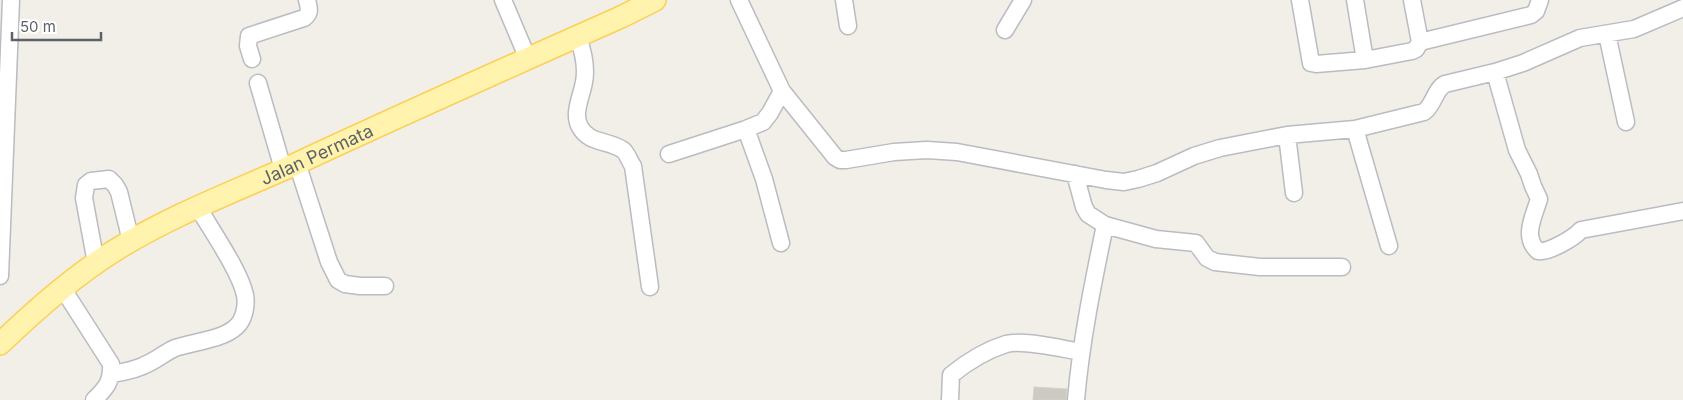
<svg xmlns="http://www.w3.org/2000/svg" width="1683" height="400" viewBox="0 0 1683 400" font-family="Inter,sans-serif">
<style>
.building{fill:#cdcac4;stroke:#d7d1c5}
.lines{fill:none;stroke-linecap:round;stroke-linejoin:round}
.minor-casing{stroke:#b9bcc1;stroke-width:19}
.major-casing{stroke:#fcd056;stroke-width:24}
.minor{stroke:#fff;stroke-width:16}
.major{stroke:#fff3ae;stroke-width:21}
.labels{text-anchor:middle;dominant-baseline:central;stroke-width:4;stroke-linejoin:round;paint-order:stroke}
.street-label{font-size:18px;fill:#5e6268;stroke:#fff}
</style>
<rect width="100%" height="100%" fill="#f1efe7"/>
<path class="building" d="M1034,387L1067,389L1066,400H1033Z"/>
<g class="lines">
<g class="minor-casing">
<path id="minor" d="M503,0L528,59
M739,0L782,91L835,157L840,160H846L894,152L927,150L957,152L1106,180L1124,182L1138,179L1157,173L1194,156L1220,148L1287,135L1355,129L1424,112C1434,105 1435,89 1445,84L1495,72L1523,63L1580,38L1634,29L1683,8
M844,0L848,26
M1300,0L1311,63L1316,64L1365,60L1412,51L1416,49L1420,42L1531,15L1536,11L1540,0
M1355,0L1365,60
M1412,0L1420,42
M1005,30L1023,0
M1607,34L1626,122
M578,37C583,51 587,67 584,82C582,95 572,114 580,127C589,144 609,140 623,150C627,153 630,162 633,166L650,287
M252,59L248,46L249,36L304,18C311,13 309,8 307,0
M1495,72L1517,150L1529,174L1533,186L1539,199C1534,216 1522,237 1538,251C1548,253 1574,238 1581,230L1683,211
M258,83L283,169
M746,129L764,179L781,243
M1355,129L1389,246
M1287,135L1294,193
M669,154L746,129L763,122L770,113L782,91
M297,163L329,262L338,280L345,284L360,286H385
M1075,174L1084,207L1088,214L1105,225C1093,283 1081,341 1076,400
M1105,225L1156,239L1196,243L1207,258L1215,262L1260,267H1342
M96,263L84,198L86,185L91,181L109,179L115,185L119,192L131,241
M0,276L11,0
M63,289L111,364C112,382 106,388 94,400
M111,374C126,372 139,369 151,362C159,358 166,352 175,348C192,342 222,340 236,327C244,320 247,306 245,295C240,271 211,230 198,207
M950,400L951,375C967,362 987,350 1006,344C1022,339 1063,349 1081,352"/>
</g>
<g class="major-casing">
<g id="major">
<path id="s1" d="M0,344C34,311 74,276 114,251C171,215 236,191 298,163C405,113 513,65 621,17L655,0"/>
</g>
</g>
<use href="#minor" class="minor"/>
<use href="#major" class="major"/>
</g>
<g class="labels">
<g class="street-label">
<text stroke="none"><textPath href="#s1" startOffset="372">Jalan Permata</textPath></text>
</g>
</g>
<path d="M12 32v8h89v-8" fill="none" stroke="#5e6268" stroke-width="2.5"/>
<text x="20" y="32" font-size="15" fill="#5e6268" stroke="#ffffff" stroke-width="4" paint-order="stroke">50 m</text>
</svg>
